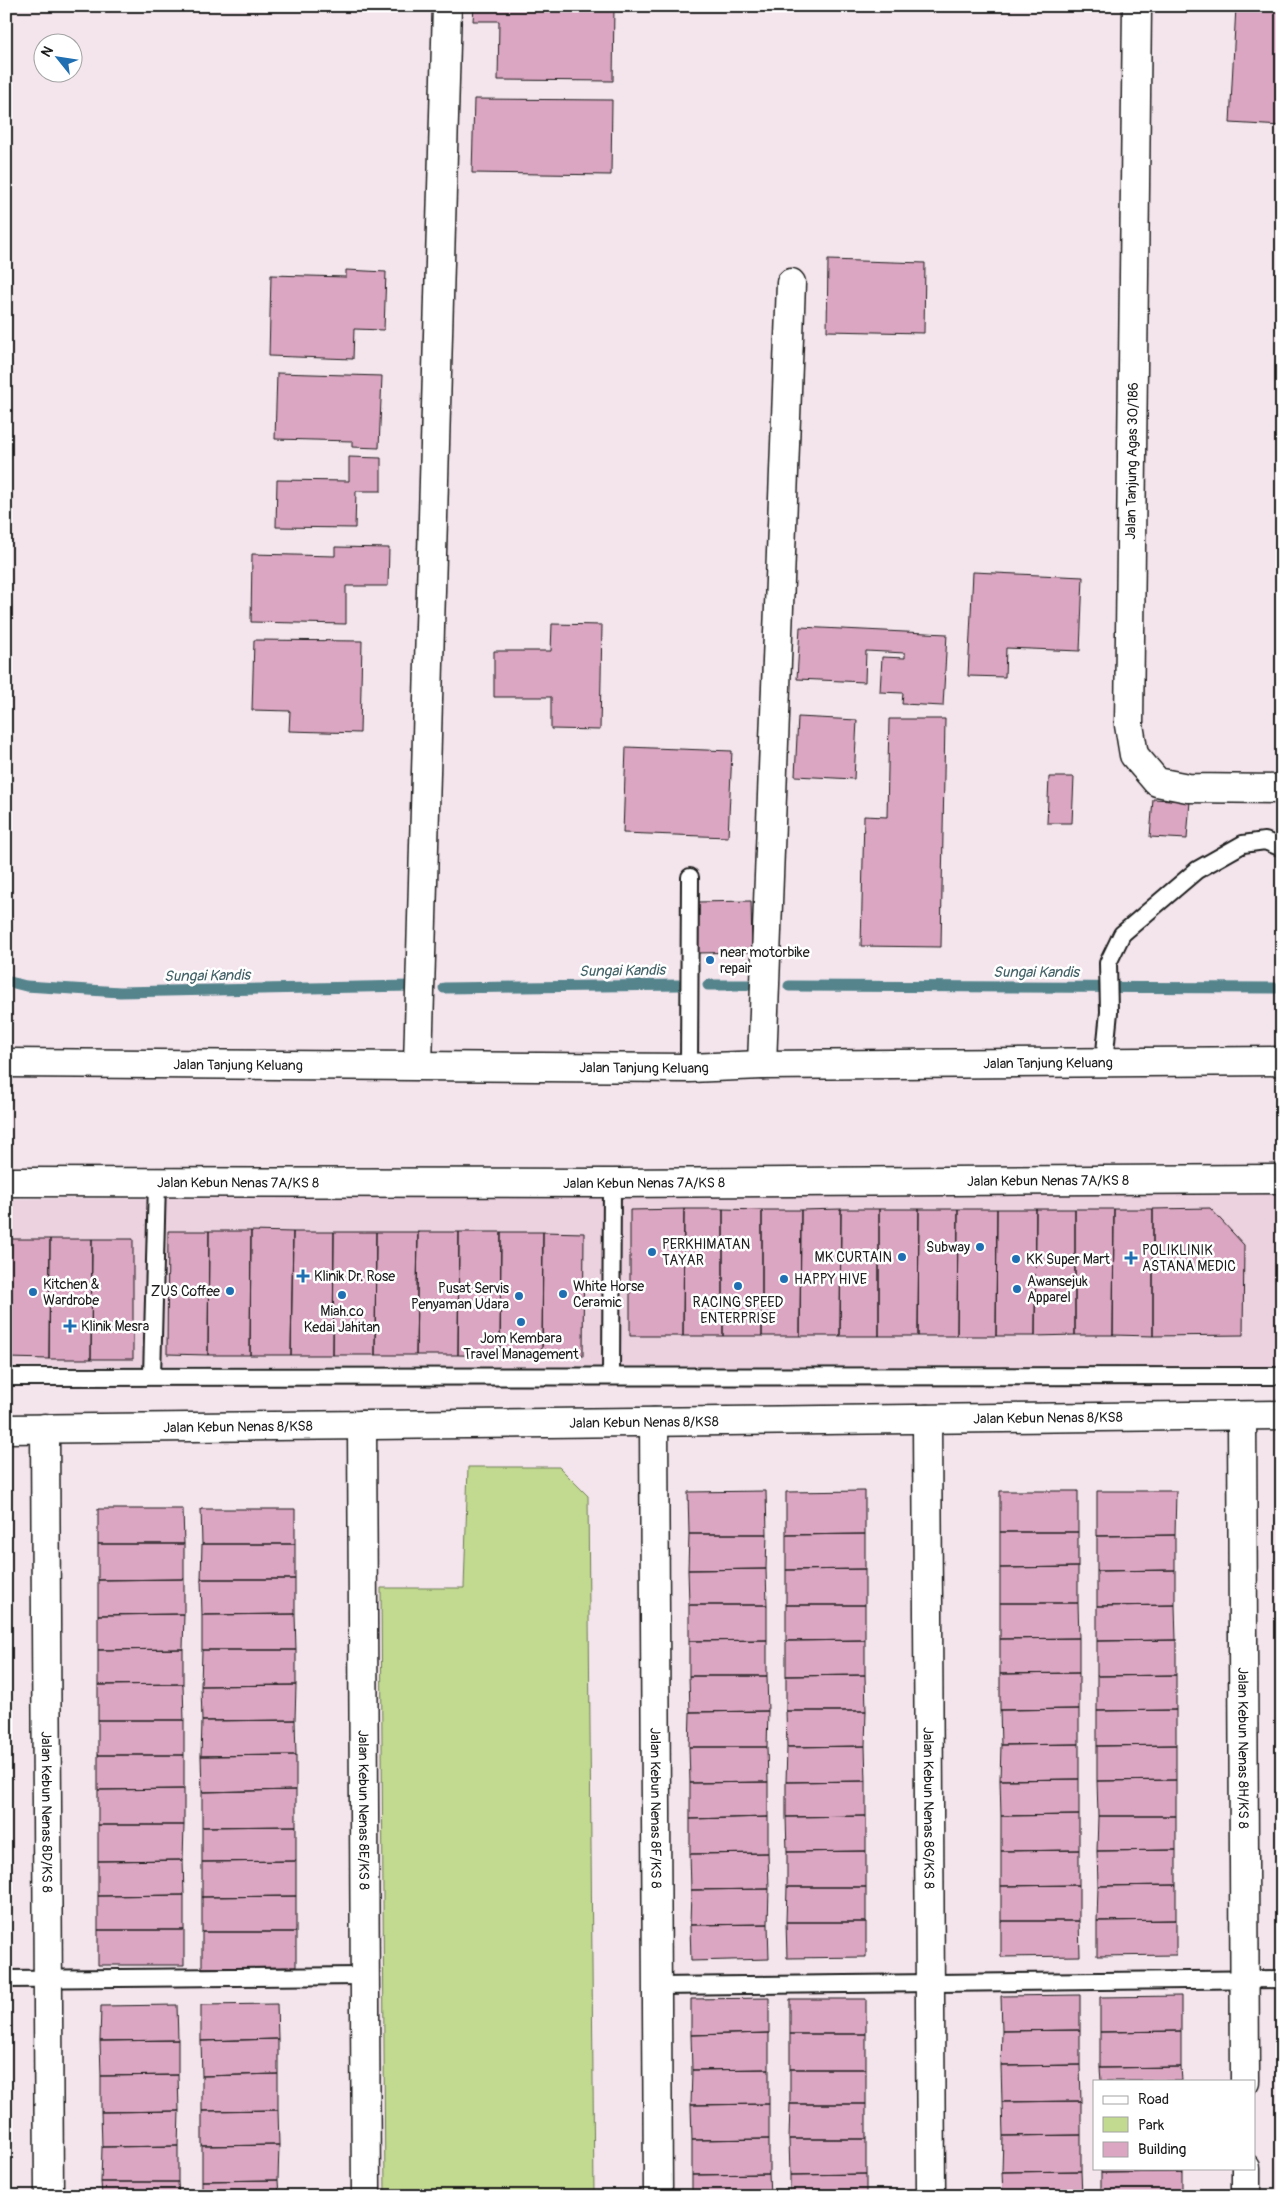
<svg xmlns="http://www.w3.org/2000/svg" width="1288" height="2202" viewBox="0 0 1288 2202" font-family="Pangolin,sans-serif">
<style>
.built{fill:#ecd1df}
.green{fill:#c1da90;stroke:#6e7b56}
.lines{fill:none;stroke-linecap:round;stroke-linejoin:round}
.stream{stroke:#54848c;stroke-width:11}
.building{fill:#daa6c1;stroke:#1c1c1c}
.lane-casing{stroke:#1c1c1c;stroke-width:20}
.street-casing{stroke:#1c1c1c;stroke-width:31}
.secondary-casing{stroke:#1c1c1c;stroke-width:31}
.lane{stroke:#fff;stroke-width:16}
.street{stroke:#fff;stroke-width:28}
.secondary{stroke:#fff;stroke-width:28}
.poi-dot{fill:#1f6fb2;stroke:#fff;stroke-width:2}
.labels{text-anchor:middle;dominant-baseline:central;stroke-width:5;stroke-linejoin:round;paint-order:stroke}
.street-label{font-size:14px;fill:#1c1c1c;stroke:#fff}
.poi-label{font-size:14px;fill:#1c1c1c;stroke:#fff;text-anchor:start}
.water-label{font-size:15px;font-style:italic;fill:#426166;stroke:#fff}
</style>
<rect width="100%" height="100%" fill="#f4e4ec"/>
<filter id="ink" filterUnits="userSpaceOnUse"><feTurbulence type="fractalNoise" baseFrequency=".02" numOctaves="2"/><feDisplacementMap in="SourceGraphic" scale="10" xChannelSelector="R" yChannelSelector="G"/><feConvolveMatrix kernelMatrix="1 2 1 2 8 2 1 2 1" color-interpolation-filters="sRGB"/></filter>
<g filter="url(#ink)">
<path class="built" d="M1282,1194V1366H6V1199Z"/>
<path class="green" d="M468,1467H559L588,1496L594,2196H385L381,1588H464Z"/>
<g class="lines">
<path class="stream" d="M6,981L26,986L120,992L410,986
M708,985H755
M789,986L1282,988
M444,988L680,985"/>
</g>
<path class="building" d="M474,6H614L613,81L498,80L499,21H473Z
M1236,6H1282V126L1230,123Z
M474,99L612,100L611,175L472,173Z
M828,260L925,263L924,333L827,331Z
M346,270L386,272L384,330L354,329L353,359L269,356L271,275L346,277Z
M277,373L382,376L379,448L352,447V441L275,439Z
M349,457L381,458V491H356L355,528L276,527L277,480L349,481Z
M335,547L389,548L388,586H346V624L251,622L252,554L335,556Z
M973,572L1083,577L1080,651L1006,648L1005,677L968,676Z
M552,624L602,625L600,730L551,729V697H494V651H551Z
M800,627L947,634L943,706L902,704L903,693L880,692L882,657L905,658V653L866,651L865,682L797,679Z
M254,640L362,641L360,733L289,731L290,711L252,710Z
M798,717L857,720L854,779L795,776Z
M889,719H945L941,947L861,946L864,816L887,817Z
M626,747L732,751L728,837L623,833Z
M1049,777H1074L1072,823H1047Z
M1153,799L1190,801L1187,839L1150,837Z
M751,901L752,952L697,953V902Z
M1210,1208L1244,1245L1243,1335L1153,1336V1209Z
M684,1209H723V1336H683Z
M684,1209L683,1336H630V1210Z
M723,1209L762,1210V1336H723Z
M841,1209L840,1336H800L801,1210Z
M841,1209H879V1336H840Z
M879,1209H919L918,1336H879Z
M919,1209H958L957,1336H918Z
M958,1209H997L996,1336H957Z
M997,1209H1036L1035,1336H996Z
M1036,1209H1075V1335L1035,1336Z
M1075,1209H1114L1113,1335H1075Z
M1114,1209H1153V1336L1113,1335Z
M762,1210H801L800,1336H762Z
M168,1231H209L208,1355L167,1354Z
M209,1231H251L250,1355H208Z
M251,1231L293,1232L291,1355H250Z
M293,1232H334L333,1355H291Z
M334,1232H376L375,1355H333Z
M376,1232H418L416,1355H375Z
M418,1232H459L458,1355H416Z
M459,1232H501L500,1356L458,1355Z
M501,1232H543L542,1356H500Z
M543,1232L584,1233L583,1356H542Z
M6,1239H8V1358H6Z
M8,1239H50L49,1359L8,1358Z
M50,1239H92L91,1359H49Z
M92,1239H133V1359H91Z
M766,1491L767,1534H689L688,1492Z
M865,1491V1534L786,1535V1492Z
M1000,1491H1078V1532H1000Z
M1097,1491H1176L1175,1535L1097,1536Z
M98,1509H183L184,1544H98Z
M201,1509H295V1544H202Z
M1000,1532H1078V1567L1000,1568Z
M689,1534H767L766,1569L688,1570Z
M865,1534V1569L786,1570V1535Z
M1175,1535V1570L1097,1571V1536Z
M98,1544H184V1579L98,1580Z
M202,1544H295V1579H201Z
M1078,1567V1603H1000V1568Z
M766,1569L767,1605H689L688,1570Z
M865,1569V1605H786V1570Z
M1175,1570V1605L1097,1606V1571Z
M184,1579V1614L98,1615V1580Z
M201,1579H295V1614L202,1615Z
M1000,1603H1078L1079,1638L1000,1639Z
M689,1605H767V1640L689,1641Z
M786,1605H865V1640L786,1641Z
M1175,1605L1176,1640L1097,1641V1606Z
M184,1614L183,1649L98,1650V1615Z
M295,1614L296,1650H202V1615Z
M1079,1638V1673L1000,1674V1639Z
M767,1640V1676H689V1641Z
M865,1640V1675L786,1676V1641Z
M1176,1640V1675L1097,1676V1641Z
M183,1649V1684L98,1685V1650Z
M202,1650H296V1685L201,1686Z
M1079,1673V1709L1000,1710V1674Z
M865,1675L866,1711H786V1676Z
M1176,1675V1710L1097,1711V1676Z
M689,1676H767L768,1711L690,1712Z
M183,1684L184,1720H98V1685Z
M296,1685L295,1720L202,1721L201,1686Z
M1079,1709V1744L1001,1745L1000,1710Z
M1176,1710V1745L1097,1746V1711Z
M768,1711L767,1747H689L690,1712Z
M786,1711H866L865,1746L787,1747Z
M98,1720H184V1755H98Z
M295,1720L296,1755L201,1756L202,1721Z
M1079,1744V1779L1000,1780L1001,1745Z
M1176,1745V1780L1097,1781V1746Z
M865,1746L866,1781L786,1782L787,1747Z
M689,1747H767L768,1782L690,1783Z
M98,1755H184V1789L98,1790Z
M296,1755V1790L202,1792L201,1756Z
M1079,1779V1815L1001,1816L1000,1780Z
M1176,1780V1816H1098L1097,1781Z
M866,1781V1816L786,1817V1782Z
M768,1782V1817L690,1819V1783Z
M184,1789V1825H98V1790Z
M296,1790V1826L202,1827V1792Z
M1079,1815V1850L1001,1851V1816Z
M866,1816V1851L787,1852L786,1817Z
M1098,1816H1176V1850L1097,1851Z
M768,1817V1853L690,1854V1819Z
M98,1825H184L183,1860L98,1861Z
M296,1826V1861L202,1862V1827Z
M1079,1850V1885L1001,1886V1851Z
M1176,1850V1885L1098,1886L1097,1851Z
M866,1851V1887H787V1852Z
M768,1853L769,1889L691,1890L690,1854Z
M183,1860L184,1895L98,1896V1861Z
M296,1861V1896L202,1897V1862Z
M1079,1885V1921H1001V1886Z
M1176,1885V1920L1097,1921L1098,1886Z
M787,1887H866V1922H786Z
M769,1889L768,1924L690,1925L691,1890Z
M184,1895V1930H98V1896Z
M296,1896V1932H202V1897Z
M1176,1920V1955L1097,1956V1921Z
M1001,1921H1079L1080,1956L1001,1957Z
M786,1922H866V1957L787,1958Z
M768,1924L769,1959L691,1961L690,1925Z
M98,1930H184V1965H98Z
M202,1932H296V1967L202,1968Z
M1080,1995V2030L1002,2031L1001,1996Z
M1181,1996V2031L1100,2032V1997Z
M769,1998V2033L691,2035V1999Z
M790,1999H866V2034H790Z
M277,2004L278,2039L201,2041V2005Z
M177,2005L178,2040L100,2041L101,2006Z
M1080,2030V2065L1001,2066L1002,2031Z
M1181,2031V2067L1100,2068V2032Z
M769,2033V2069L692,2070L691,2035Z
M790,2034H866V2069H790Z
M278,2039V2074L202,2076L201,2041Z
M178,2040V2075L101,2076L100,2041Z
M1080,2065L1081,2101L1002,2102L1001,2066Z
M1181,2067L1182,2081H1101L1100,2068Z
M769,2069V2104L691,2105L692,2070Z
M790,2069H866V2104H790Z
M278,2074V2110L202,2111V2076Z
M178,2075L179,2111L101,2112V2076Z
M1081,2101V2135L1003,2136L1002,2102Z
M769,2104V2139L692,2140L691,2105Z
M790,2104H866V2139H789Z
M278,2110L279,2145L202,2146V2111Z
M179,2111L178,2146L102,2147L101,2112Z
M1081,2135V2171L1002,2172L1003,2136Z
M769,2139V2174L692,2175V2140Z
M789,2139H866V2174L790,2175Z
M279,2145L278,2180L202,2181V2146Z
M178,2146V2182H101L102,2147Z
M1101,2168H1182V2172L1101,2173Z
M1081,2171L1082,2196H1003L1002,2172Z
M1182,2172V2196H1101V2173Z
M769,2174L770,2196H692V2175Z
M866,2174V2196H790V2175Z
M278,2180L279,2196H202V2181Z
M101,2182H178L179,2196H102Z"/>
<g class="lines">
<g class="lane-casing">
<path id="lane" d="M1104,1062L1109,1012L1108,963L1122,934L1197,870L1243,844L1265,841L1282,848
M689,1068L690,877
M611,1376L612,1183
M6,1377L1282,1376
M152,1377L157,1182
M6,1979L365,1976
M657,1986L1282,1979"/>
</g>
<g class="street-casing">
<g id="street">
<path d="M1137,6L1129,725L1134,755L1157,782L1188,788L1282,789"/>
<path d="M418,1065L447,6"/>
<path d="M762,1065L791,283"/>
<path id="s1" d="M6,1182L612,1183L1282,1179"/>
<path id="s2" d="M1242,1416L1245,2081"/>
<path id="s3" d="M927,1419L931,2196"/>
<path id="s4" d="M654,1422L658,2196"/>
<path id="s5" d="M362,1425L366,2196"/>
<path id="s6" d="M45,1428L49,2196"/>
<path id="s7" d="M6,1429L1282,1415"/>
<path d="M1246,2168V2196"/>
</g>
</g>
<g class="secondary-casing">
<g id="secondary">
<path id="s8" d="M6,1063L689,1068L762,1065L1282,1061"/>
</g>
</g>
<use href="#lane" class="lane"/>
<use href="#street" class="street"/>
<use href="#secondary" class="secondary"/>
</g>
</g>
<g class="poi-dot">
<circle cx="710" cy="960" r="5"/>
<circle cx="980" cy="1247" r="5"/>
<circle cx="652" cy="1252" r="5"/>
<circle cx="902" cy="1257" r="5"/>
<path d="M1128.5 1250.5h5v5h5v5h-5v5h-5v-5h-5v-5h5z"/>
<circle cx="1016" cy="1259" r="5"/>
<path d="M300.5 1268.5h5v5h5v5h-5v5h-5v-5h-5v-5h5z"/>
<circle cx="784" cy="1279" r="5"/>
<circle cx="738" cy="1286" r="5"/>
<circle cx="1017" cy="1289" r="5"/>
<circle cx="230" cy="1291" r="5"/>
<circle cx="33" cy="1292" r="5"/>
<circle cx="563" cy="1294" r="5"/>
<circle cx="342" cy="1295" r="5"/>
<circle cx="519" cy="1296" r="5"/>
<circle cx="521" cy="1322" r="5"/>
<path d="M67.5 1318.5h5v5h5v5h-5v5h-5v-5h-5v-5h5z"/>
</g>
<g class="labels">
<g class="street-label">
<text transform="translate(1132 461) rotate(-89)">Jalan Tanjung Agas 30/186</text>
<text stroke="none"><textPath href="#s8" startOffset="1042">Jalan Tanjung Keluang</textPath></text>
<text stroke="none"><textPath href="#s8" startOffset="232">Jalan Tanjung Keluang</textPath></text>
<text stroke="none"><textPath href="#s8" startOffset="638">Jalan Tanjung Keluang</textPath></text>
<text stroke="none"><textPath href="#s1" startOffset="1042">Jalan Kebun Nenas 7A/KS 8</textPath></text>
<text stroke="none"><textPath href="#s1" startOffset="232">Jalan Kebun Nenas 7A/KS 8</textPath></text>
<text stroke="none"><textPath href="#s1" startOffset="638">Jalan Kebun Nenas 7A/KS 8</textPath></text>
<text stroke="none"><textPath href="#s7" startOffset="1042">Jalan Kebun Nenas 8/KS8</textPath></text>
<text stroke="none"><textPath href="#s7" startOffset="638">Jalan Kebun Nenas 8/KS8</textPath></text>
<text stroke="none"><textPath href="#s7" startOffset="232">Jalan Kebun Nenas 8/KS8</textPath></text>
<text stroke="none"><textPath href="#s2" startOffset="332">Jalan Kebun Nenas 8H/KS 8</textPath></text>
<text stroke="none"><textPath href="#s3" startOffset="389">Jalan Kebun Nenas 8G/KS 8</textPath></text>
<text stroke="none"><textPath href="#s4" startOffset="386">Jalan Kebun Nenas 8F/KS 8</textPath></text>
<text stroke="none"><textPath href="#s5" startOffset="385">Jalan Kebun Nenas 8E/KS 8</textPath></text>
<text stroke="none"><textPath href="#s6" startOffset="384">Jalan Kebun Nenas 8D/KS 8</textPath></text>
</g>
<g class="poi-label">
<text x="720" y="952">near motorbike<tspan x="720" dy="16">repair</tspan></text>
<text x="662" y="1244">PERKHIMATAN<tspan x="662" dy="16">TAYAR</tspan></text>
<text x="970" y="1247" text-anchor="end">Subway</text>
<text x="1142" y="1250">POLIKLINIK<tspan x="1142" dy="16">ASTANA MEDIC</tspan></text>
<text x="892" y="1257" text-anchor="end">MK CURTAIN</text>
<text x="1026" y="1259">KK Super Mart</text>
<text x="314" y="1276">Klinik Dr. Rose</text>
<text x="794" y="1279">HAPPY HIVE</text>
<text x="1027" y="1281">Awansejuk<tspan x="1027" dy="16">Apparel</tspan></text>
<text x="43" y="1284">Kitchen &amp;<tspan x="43" dy="16">Wardrobe</tspan></text>
<text x="573" y="1286">White Horse<tspan x="573" dy="16">Ceramic</tspan></text>
<text x="509" y="1288" text-anchor="end">Pusat Servis<tspan x="509" dy="16">Penyaman Udara</tspan></text>
<text x="220" y="1291" text-anchor="end">ZUS Coffee</text>
<text x="738" y="1302" text-anchor="middle">RACING SPEED<tspan x="738" dy="16">ENTERPRISE</tspan></text>
<text x="342" y="1311" text-anchor="middle">Miah.co<tspan x="342" dy="16">Kedai Jahitan</tspan></text>
<text x="81" y="1326">Klinik Mesra</text>
<text x="521" y="1338" text-anchor="middle">Jom Kembara<tspan x="521" dy="16">Travel Management</tspan></text>
</g>
<g class="water-label">
<text transform="translate(622 971) rotate(-1)">Sungai Kandis</text>
<text x="1036" y="972">Sungai Kandis</text>
<text transform="translate(207 976) rotate(-1)">Sungai Kandis</text>
</g>
</g>
<rect width="1288" height="2202" fill="none" stroke="#fff" stroke-width="25"/>
<rect x="12" y="12" width="1263" height="2177" fill="none" stroke="#1c1c1c" stroke-width="2" filter="url(#ink)"/>
<rect x="1093" y="2080" width="162" height="90" fill="#ffffff" stroke="#a4a4a4"/>
<rect x="1103" y="2096" width="25" height="8" fill="#ffffff" stroke="#a4a4a4"/>
<text x="1138" y="2104" font-size="15" fill="#1c1c1c">Road</text>
<rect x="1103" y="2117" width="25" height="15" fill="#c1da90" stroke="#a4a4a4"/>
<text x="1138" y="2130" font-size="15" fill="#1c1c1c">Park</text>
<rect x="1103" y="2142" width="25" height="15" fill="#daa6c1" stroke="#a4a4a4"/>
<text x="1138" y="2154" font-size="15" fill="#1c1c1c">Building</text>
<g transform="translate(58 58) rotate(300)"><circle r="24" fill="#ffffff" stroke="#a4a4a4"/>
<path d="M0-4L9 19L0 12L-9 19Z" fill="#1f6fb2"/>
<text y="-8" font-size="14" font-weight="bold" text-anchor="middle" fill="#1c1c1c">N</text>
</g>
</svg>
